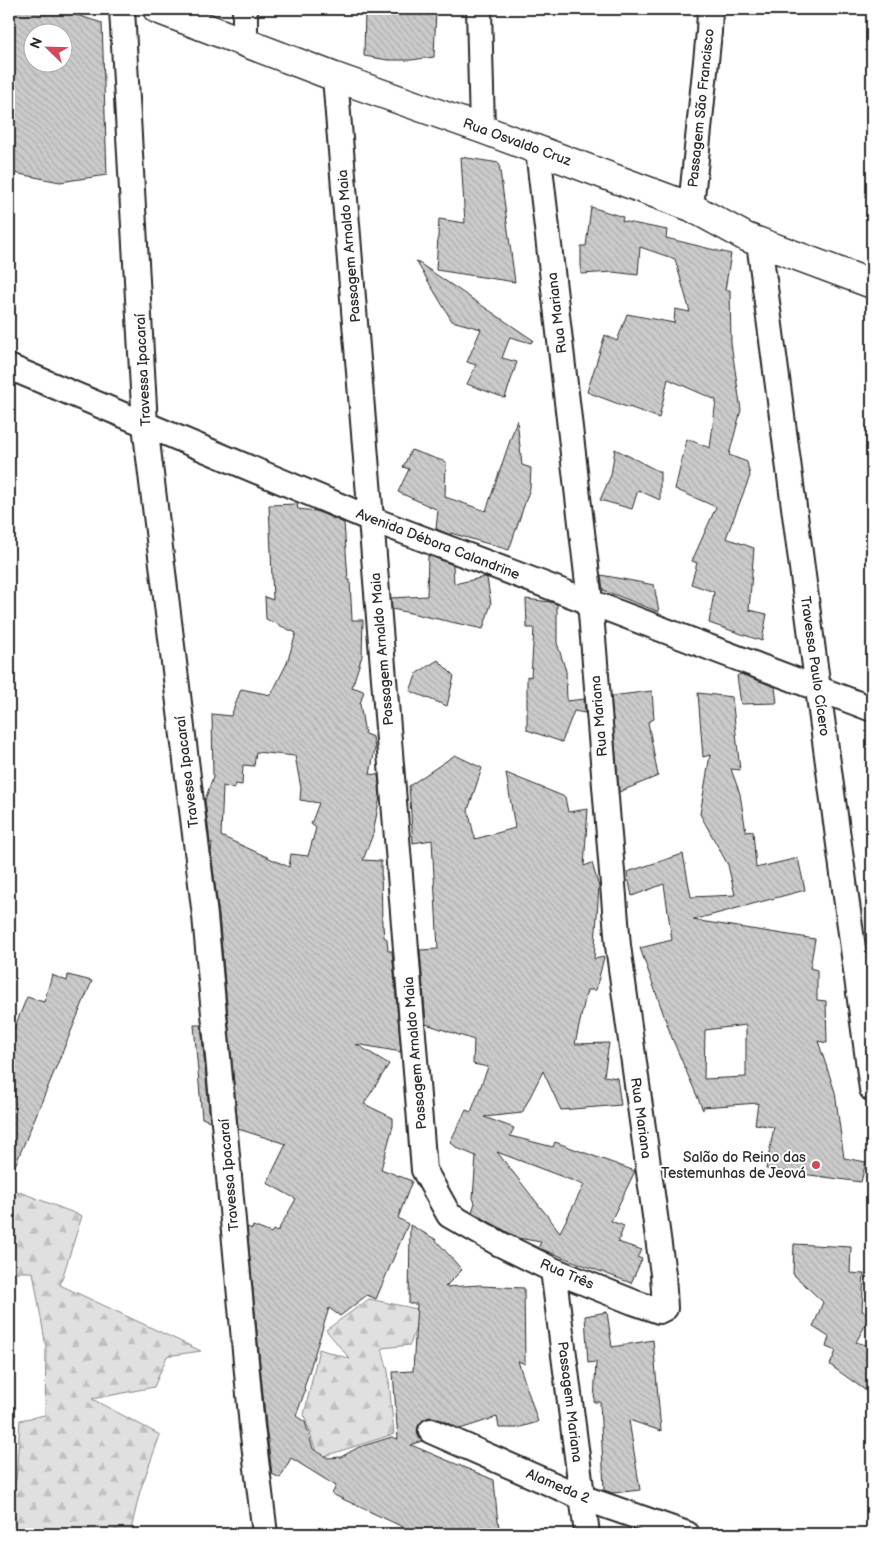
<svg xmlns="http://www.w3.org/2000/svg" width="881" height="1543" viewBox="0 0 881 1543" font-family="'Balsamiq Sans',sans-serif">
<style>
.forest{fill:url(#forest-firs);stroke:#868686}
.building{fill:url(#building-back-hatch);stroke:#2b2b2b;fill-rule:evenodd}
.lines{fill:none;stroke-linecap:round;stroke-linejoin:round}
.minor-casing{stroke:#2b2b2b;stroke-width:28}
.tertiary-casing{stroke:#2b2b2b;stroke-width:31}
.minor{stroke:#fff;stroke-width:24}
.tertiary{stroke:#fff;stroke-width:28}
.poi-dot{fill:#d1495b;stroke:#fff;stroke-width:2}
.labels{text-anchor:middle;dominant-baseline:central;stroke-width:4;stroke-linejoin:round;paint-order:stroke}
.street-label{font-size:14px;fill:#2b2b2b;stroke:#fff}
.poi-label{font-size:14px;fill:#2b2b2b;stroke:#fff;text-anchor:end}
</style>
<defs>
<pattern id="forest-firs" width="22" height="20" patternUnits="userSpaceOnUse" patternTransform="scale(1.25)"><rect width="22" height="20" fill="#e0e0e0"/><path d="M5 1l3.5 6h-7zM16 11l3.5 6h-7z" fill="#c0c0c0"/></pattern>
<pattern id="building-back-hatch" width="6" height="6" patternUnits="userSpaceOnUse" patternTransform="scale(1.25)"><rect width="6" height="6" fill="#cbcbcb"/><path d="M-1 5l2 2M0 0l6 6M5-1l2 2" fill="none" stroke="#aeaeae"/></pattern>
</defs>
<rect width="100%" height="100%" fill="#fff"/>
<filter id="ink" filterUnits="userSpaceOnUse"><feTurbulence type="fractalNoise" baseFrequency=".02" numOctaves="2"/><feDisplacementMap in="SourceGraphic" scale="10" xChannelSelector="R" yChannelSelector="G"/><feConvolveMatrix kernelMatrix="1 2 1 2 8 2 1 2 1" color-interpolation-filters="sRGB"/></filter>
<g filter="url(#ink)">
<path class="forest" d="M9,1180L12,1189L82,1216L60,1285L201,1351L167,1356L154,1387L92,1399L160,1435L140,1491L130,1534H9V1480H16L20,1420L45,1415L46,1347L33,1272H9Z
M369,1299L422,1310L410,1345L382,1348L388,1371L394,1434L318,1458L304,1415L319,1349L350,1359L326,1330Z"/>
<path class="building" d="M9,9H58L102,23L107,175L60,182L9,172ZM32,32H62V62H32Z
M365,9H436L434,57L411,60H388L364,56Z
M461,157L499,163L515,282L436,270L439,219L465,223Z
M591,207L623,217L622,221L667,230L666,238L731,254L725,290H730L731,343L741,410L729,455L747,462L750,476L726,538L754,548L749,610L767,614L762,641L709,623L714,592L691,584L697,563L692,561L716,507L675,489L687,439L710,448L716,400L668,379L659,418L629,407V408L587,392L605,335L617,341L627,314L674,323L675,309L690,312L675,259L640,247L638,275L613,272L581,274V246H586Z
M416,261L533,340L531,343L510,337L502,358L517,362L505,398L467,384L476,365L467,362L481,329L452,321Z
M517,420L522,465L531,468L530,488L509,550L451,533V535L436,529L438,510L398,492L409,469L403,467L411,450L446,462L445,497L486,511Z
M615,449L660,472V500L638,490L632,509L600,500L611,475Z
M297,504L298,509L316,511L344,523L348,579L350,580L352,620H363L362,656L352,687L364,691L360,704L365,734L373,737L375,749L370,774L378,775L380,796L373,834L363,860L381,861L382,926H383L384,937L387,939L388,951H392L401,1052L356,1044L389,1064L364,1104L393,1118V1126L381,1169L412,1181L398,1218L408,1224L376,1299L367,1295L340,1316L329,1308L304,1388L305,1391L296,1416L305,1422L313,1449L328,1458L341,1457L359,1447L392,1437L398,1439L393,1372L413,1371L417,1304H409L410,1225L435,1239L462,1270L445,1287L481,1285V1286L524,1288L525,1364L518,1361L538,1422L517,1428H499L497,1417L460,1429L437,1418L429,1417L423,1420L418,1426L417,1433L422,1441L411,1445L494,1480L497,1514L500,1534H418L332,1494L336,1486L291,1458L280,1478L272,1474L266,1426L247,1227L252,1229L253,1226L271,1233L273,1230L277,1232L296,1199L267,1183L286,1144L238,1129L219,915L211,852L212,843H210L205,800L213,777L212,714L231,716L241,689L271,695L287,663L296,633L266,619L265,597L273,600L269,505ZM256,752L295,756L301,788L300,800L319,803L311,824L316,828L308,856L291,854L289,867L221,836L223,786L234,789L236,784L242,785L243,765L254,766Z
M428,555L453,565L454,584L485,577L487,578L491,604L483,629L392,609L391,598L427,596Z
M601,575L654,585L659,612L603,590Z
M526,599L550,602L557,604V643L566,671L567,701L584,699L585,713L574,711L562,742L527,730V676L531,677L534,628H527Z
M438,660L454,676L447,706L410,691L417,673Z
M741,674L775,687L777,703L741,704L737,676Z
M652,691L654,719L648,722L658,776L619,792L611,696Z
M698,693L732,697L740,770L731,769L740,794L746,832L753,831L756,868L798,858L805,890L693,920L815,939L810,968L817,970V1000L826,1001L827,1043L818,1041L835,1092L844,1158L866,1162L861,1182L766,1169L774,1127L755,1124L758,1103L703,1107V1110L672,1038L640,948L672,940L664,884L632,896L627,872L683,854L691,897L735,895L728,865L700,814L710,755L703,757ZM746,1025V1077L704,1079L705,1030Z
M455,755L482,768L468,810L475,839L515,828L506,773L565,797L568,812L588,809L584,866L592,863L599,887L594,959L604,957L596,990H587L575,1044L609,1043L604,1076L617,1078L621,1105L561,1110L543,1071L522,1113L484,1117L514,1128L510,1136L553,1147L555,1142L635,1171L611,1221L624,1226L618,1242L642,1250L637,1257L642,1259L631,1283L541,1249L538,1248L541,1242L518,1238L472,1212L475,1203L473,1198L476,1156L457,1148L450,1142L466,1110L471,1112L488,1067L473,1064L474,1040L426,1024L420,950L438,949L432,840L413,843L409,786ZM497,1152L584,1185L560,1232L512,1171Z
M52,975L67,981L68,975L92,981L9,1180V1041L27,997L44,1002Z
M194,1025H201L210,1121L202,1118Z
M794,1244L851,1247L850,1273L864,1274L862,1311L872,1313L856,1342L872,1347V1395L830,1365L836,1351L826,1347L829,1337L813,1327L823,1302L793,1274Z
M607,1312L612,1347L653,1340L661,1431L629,1420L640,1490L613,1493L604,1490L600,1402H594L596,1362L588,1363L585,1316Z"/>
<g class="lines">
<g class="minor-casing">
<path id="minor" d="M122,9L145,425L205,916L252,1427L265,1534
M479,9L482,129
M245,42V9
M335,77L424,1170L449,1215L500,1244L553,1270L633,1302L659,1311L665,1308L663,1274L618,946L590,601L538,150
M691,207L709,32L710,9
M759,242L818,689L872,1089
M9,367L371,519L872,709
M553,1270L587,1534
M431,1431L581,1497L687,1534"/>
</g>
<g class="tertiary-casing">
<path id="tertiary" d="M157,9L335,77L482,129L691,207L746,237L872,284"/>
</g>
<use href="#minor" class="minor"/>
<use href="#tertiary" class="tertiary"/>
</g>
</g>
<circle class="poi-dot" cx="816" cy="1165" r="5"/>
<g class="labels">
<g class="street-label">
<text transform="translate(701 108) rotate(-84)">Passagem São Francisco</text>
<text transform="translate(517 142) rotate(20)">Rua Osvaldo Cruz</text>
<text transform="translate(349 246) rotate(-95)">Passagem Arnaldo Maia</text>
<text transform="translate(557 313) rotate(-97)">Rua Mariana</text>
<text transform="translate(143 370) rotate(-93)">Travessa Ipacaraí</text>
<text transform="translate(438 544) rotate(21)">Avenida Débora Calandrine</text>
<text transform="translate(382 649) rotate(-95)">Passagem Arnaldo Maia</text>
<text transform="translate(815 666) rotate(82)">Travessa Paulo Cícero</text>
<text transform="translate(599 716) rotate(-95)">Rua Mariana</text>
<text transform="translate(187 772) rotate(-97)">Travessa Ipacaraí</text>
<text transform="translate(415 1053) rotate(-95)">Passagem Arnaldo Maia</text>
<text transform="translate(641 1118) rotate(82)">Rua Mariana</text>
<text transform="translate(229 1175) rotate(-95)">Travessa Ipacaraí</text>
<text transform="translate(567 1274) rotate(23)">Rua Três</text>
<text transform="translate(570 1402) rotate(83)">Passagem Mariana</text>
<text transform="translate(558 1486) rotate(23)">Alameda 2</text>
</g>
<g class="poi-label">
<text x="806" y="1157">Salão do Reino das<tspan x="806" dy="16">Testemunhas de Jeová</tspan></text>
</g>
</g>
<rect width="881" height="1543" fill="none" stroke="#fff" stroke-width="30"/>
<rect x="15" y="15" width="851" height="1513" fill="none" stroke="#2b2b2b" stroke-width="2" filter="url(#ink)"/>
<g transform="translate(48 48) rotate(293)"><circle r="24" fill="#ffffff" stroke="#aaaaaa"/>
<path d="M0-4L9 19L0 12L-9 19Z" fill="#d1495b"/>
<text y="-8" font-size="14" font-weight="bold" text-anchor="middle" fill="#2b2b2b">N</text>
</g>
</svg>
